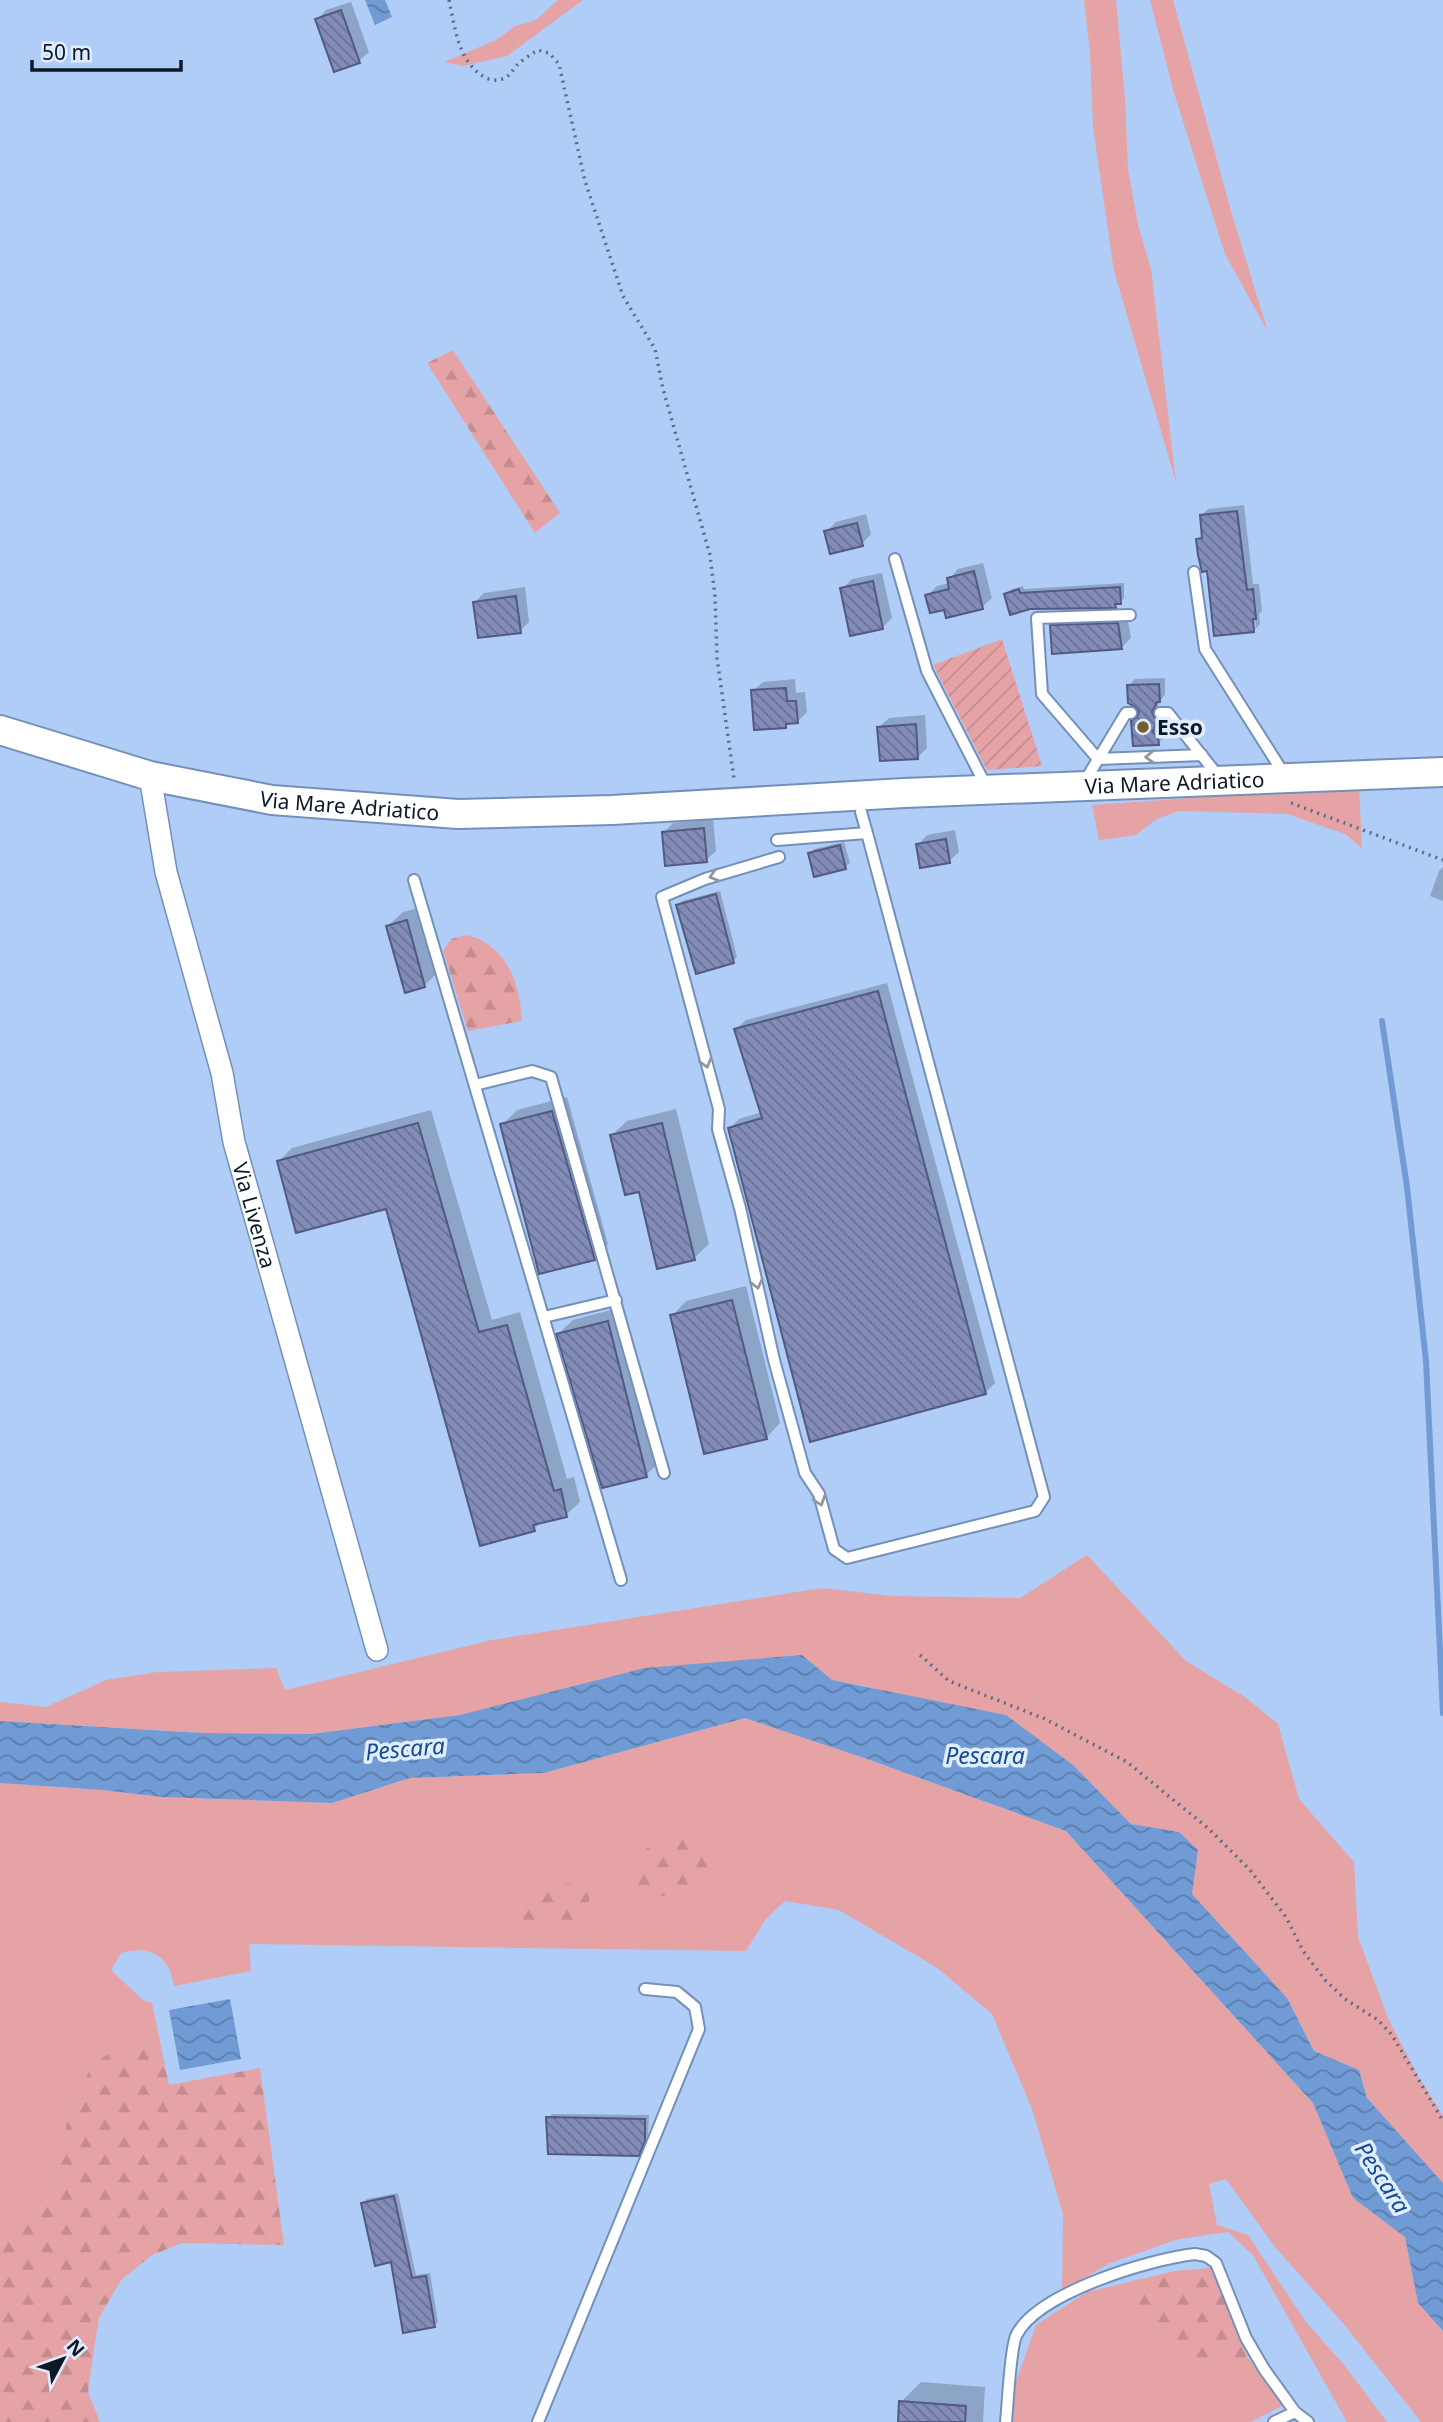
<svg xmlns="http://www.w3.org/2000/svg" width="1443" height="2422" viewBox="0 0 1443 2422" font-family="'Noto Sans',sans-serif">
<style>
.grass{fill:#e6a3a6}
.forest{fill:url(#forest-firs)}
.garden{fill:url(#garden-furrows)}
.water{fill:url(#water-waves)}
.shadow{fill:#0003;fill-rule:evenodd}
.lines{fill:none;stroke-linecap:round;stroke-linejoin:round}
.stream{stroke:#719bd4;stroke-width:6}
.building{fill:url(#building-back-hatch);stroke:#525982;stroke-width:2}
.lane-casing{stroke:#7490b8;stroke-width:14}
.street-casing{stroke:#7490b8;stroke-width:24}
.secondary-casing{stroke:#7490b8;stroke-width:32}
.path{stroke:#596d89;stroke-width:3.5;stroke-dasharray:2 5;stroke-linecap:butt}
.lane{stroke:#fff;stroke-width:10}
.street{stroke:#fff;stroke-width:21}
.secondary{stroke:#fff;stroke-width:28}
.oneway{stroke:#92979d}
.poi-dot{fill:#785c2f;stroke:#e0edfe;stroke-width:2.5}
.labels{text-anchor:middle;dominant-baseline:central;stroke-width:7;stroke-linejoin:round;paint-order:stroke}
.poi-label{font-size:21px;font-weight:bold;fill:#0d1826;stroke:#e0edfe;text-anchor:start}
.street-label{font-size:21px;fill:#0d1826;stroke:#e0edfe}
.water-label{font-size:23px;font-style:italic;fill:#164b90;stroke:#e0edfe}
</style>
<defs>
<pattern id="forest-firs" width="22" height="20" patternUnits="userSpaceOnUse" patternTransform="scale(1.75)"><rect width="22" height="20" fill="#e6a3a6"/><path d="M5 1l3.5 6h-7zM16 11l3.5 6h-7z" fill="#c48c8f"/></pattern>
<pattern id="garden-furrows" width="10" height="10" patternUnits="userSpaceOnUse" patternTransform="scale(1.75)"><rect width="10" height="10" fill="#e6a3a6"/><path d="M-1 1l2-2M0 10L10 0M9 11l2-2" fill="none" stroke="#c48c8f"/></pattern>
<pattern id="water-waves" width="16" height="10" patternUnits="userSpaceOnUse" patternTransform="scale(1.75)"><rect width="16" height="10" fill="#719bd4"/><path d="M0 5q4-4 8 0t8 0" fill="none" stroke="#5b7dac"/></pattern>
<pattern id="building-back-hatch" width="6" height="6" patternUnits="userSpaceOnUse" patternTransform="scale(1.75)"><rect width="6" height="6" fill="#838bb7"/><path d="M-1 5l2 2M0 0l6 6M5-1l2 2" fill="none" stroke="#6a7195"/></pattern>
</defs>
<rect width="100%" height="100%" fill="#afcdf7"/>
<path class="grass" d="M558,0H583L507,56L463,66L444,62L496,40L515,26L536,20Z
M1084,0H1116L1125,99L1128,169L1138,225L1151,269L1176,482L1114,271L1093,127L1090,52Z
M1150,0H1173L1231,211L1268,332L1225,254L1174,93Z
M1359,786L1362,848L1345,834L1287,814L1178,811L1155,820L1136,835L1099,840L1092,805Z
M1087,1555L1186,1661L1245,1697L1278,1724L1299,1799L1354,1862L1358,1937L1388,2018L1417,2074L1443,2116V2183L1367,2098L1359,2070L1314,2051L1287,1998L1192,1894L1179,1832L1131,1824L1073,1765L871,1687L831,1680L801,1655L460,1715L311,1734L202,1733L0,1721V1702L46,1707L106,1680L157,1672L276,1668L285,1690L492,1640L822,1588L893,1596L1020,1598Z
M745,1718L870,1760L1066,1831L1313,2103L1353,2198L1405,2237L1418,2303L1443,2331V2422H1421L1343,2323L1275,2247L1226,2179L1209,2184L1217,2225L1248,2235L1306,2322L1345,2366L1387,2422H1347L1253,2255L1228,2232L1179,2239L1110,2263L1062,2291L1063,2214L1032,2109L992,2014L936,1967L839,1910L785,1901L765,1920L746,1951L249,1944L251,1971L174,1986C169,1955 150,1945 121,1953L111,1970L143,2000L152,2003L162,2051L148,2045L92,2064L66,2125L62,2156L52,2197L0,2246V1783L102,1790L162,1797L332,1803L410,1778L544,1773Z
M1211,2268L1247,2356L1282,2406L1251,2422H1010L1012,2393L1036,2325L1087,2292L1166,2273Z"/>
<path class="forest" d="M453,350L560,513L535,533L427,363Z
M467,935C507,945 520,984 522,1021L468,1031L443,951L451,939Z
M685,1824L709,1844L711,1864C692,1885 662,1904 633,1898C621,1862 655,1837 685,1824Z
M567,1884L585,1886C590,1896 592,1903 584,1912C567,1933 545,1929 522,1919L519,1911L547,1888Z
M130,2045H148L162,2051L169,2085L260,2068L284,2245L183,2243L152,2255L121,2280L99,2318L93,2355L88,2392L100,2422H0V2246L52,2197L62,2156L66,2125L92,2064L114,2051Z
M1211,2268L1247,2356C1223,2372 1167,2356 1149,2335C1141,2326 1138,2315 1134,2305C1155,2266 1171,2272 1211,2268Z"/>
<path class="garden" d="M1002,639L1042,766L987,770L933,665Z"/>
<path class="water" d="M365,0H385L392,17L375,25Z
M802,1655L832,1680L1006,1715L1073,1765L1131,1824L1179,1832L1198,1850L1192,1894L1287,1998L1314,2051L1359,2070L1367,2098L1443,2183V2331L1418,2303L1405,2237L1353,2198L1313,2103L1066,1831L870,1760L745,1718L544,1773L410,1778L332,1803L162,1797L102,1790L0,1783V1721L202,1733L311,1734L460,1715L645,1668Z
M230,1999L241,2059L180,2070L169,2010Z"/>
<path class="shadow" d="M351,2L369,52L359,61L317,20L326,10Z
M1244,505L1253,584H1259L1262,611L1259,614L1260,624L1254,630L1209,569L1198,540L1203,534L1201,516L1208,509ZM1251,611H1254L1256,627H1252Z
M866,514L871,534L862,544L826,532L836,522Z
M983,563L992,598L982,607H945L927,596L937,586L950,583L949,579L958,569Z
M882,573L892,618L882,628L842,589L852,579Z
M1124,583V598L1115,606L1006,595L1010,590L1023,586L1024,589Z
M525,587L529,622L520,631L475,602L484,593Z
M1127,615L1131,638L1121,648L1051,626L1061,617Z
M1165,678V694L1158,705L1159,711L1163,714L1158,724L1164,731V737L1158,743L1140,715L1129,685L1135,679Z
M795,679L796,693L805,692L807,712L797,722H789L786,726L753,691L763,682Z
M925,715L927,748L918,757L879,727L889,718Z
M713,819L716,851L706,860L664,832L673,823Z
M955,830L959,852L949,861L918,845L927,835Z
M844,842L850,863L845,867L810,853L814,849Z
M1443,867V901L1430,896L1439,871Z
M720,891L737,957L733,961L678,905L682,901Z
M422,907L439,971L425,985L388,926L403,912Z
M887,983L995,1383L985,1393L730,1128L739,1119L762,1112L736,1029L746,1020Z
M567,1097L608,1244L594,1258L502,1125L517,1110Z
M676,1109L709,1244L694,1258L640,1190L612,1135L627,1121Z
M431,1110L492,1320L520,1312L567,1479L574,1477L580,1502L566,1515L542,1521L534,1529L387,1207L279,1161L292,1148Z
M746,1286L780,1423L766,1438L672,1316L686,1301Z
M622,1307L661,1461L646,1475L558,1334L573,1320Z
M552,2114L649,2115L648,2135L642,2150L638,2154L548,2118Z
M398,2193L416,2275L430,2273L438,2322L434,2326L393,2260L363,2203L367,2199Z
M921,2382L985,2387L983,2422H900L901,2402Z"/>
<g class="lines">
<path class="stream" d="M1382,1021L1407,1187L1426,1361L1443,1713"/>
</g>
<path class="building" d="M341,10L360,63L334,72L315,19Z
M1237,511L1247,590L1253,589L1256,619H1253L1254,632L1214,636L1207,571L1202,572L1198,555L1196,539L1202,538L1200,515Z
M857,523L863,546L830,554L824,531Z
M974,571L983,609L946,618L944,610L930,613L925,595L949,589L947,578Z
M873,581L883,629L850,636L840,588Z
M1120,587L1121,604H1115L1116,608L1030,609L1010,615L1004,594L1019,589L1020,593Z
M516,596L521,633L478,638L473,602Z
M1118,623L1122,649L1052,654L1050,625Z
M1159,684L1160,702H1157L1152,712L1154,717L1158,720L1153,731L1158,737L1159,745L1133,746L1131,721L1137,717L1139,712L1135,707L1128,703L1127,685Z
M786,688L787,701H796L798,723L786,724V728L754,730L751,690Z
M916,724L918,759L880,761L877,727Z
M704,828L707,862L665,866L662,832Z
M946,839L950,863L920,868L916,844Z
M840,845L846,869L814,877L808,853Z
M716,894L734,963L696,974L676,905Z
M407,920L425,987L405,993L386,926Z
M878,991L986,1394L810,1442L728,1128L762,1118L734,1029Z
M552,1111L595,1260L539,1274L500,1124Z
M418,1123L479,1332L507,1325L554,1491L561,1489L567,1517L533,1525L535,1531L480,1546L386,1209L296,1233L277,1161Z
M662,1123L695,1260L657,1269L639,1192L625,1195L610,1135Z
M732,1300L767,1439L704,1454L670,1315Z
M608,1321L647,1477L602,1488L556,1334Z
M546,2117L645,2119V2141L639,2156L548,2154Z
M394,2196L412,2278L426,2276L435,2327L403,2333L391,2262L375,2266L361,2203Z
M899,2401L966,2406L965,2422H898Z"/>
<g class="lines">
<g class="lane-casing">
<path id="lane" d="M895,559L927,671L986,786
M1194,572L1205,649L1284,774
M1130,615L1037,618L1042,694L1098,759L1202,755
M1160,713H1168L1219,777
M1161,730H1182
M1085,781L1126,713H1131
M861,812L867,833
M777,840L867,833L1044,1497L1035,1511L847,1558L834,1549L819,1494L805,1473L774,1360L740,1208L718,1129L719,1109L662,897L705,879L779,857
M414,880L621,1580
M475,1085L532,1071L551,1077L664,1473
M544,1317L616,1300
M1295,2412L1308,2422
M538,2422L699,2029L695,2007L677,1992L645,1989
M1006,2422C1008,2403 1010,2350 1016,2336C1036,2293 1150,2259 1195,2254L1206,2256L1216,2263L1246,2338L1264,2369L1295,2412L1274,2422"/>
</g>
<g class="street-casing">
<g id="street">
<path id="s1" d="M150,776L166,872L222,1073L234,1142L377,1650"/>
</g>
</g>
<g class="secondary-casing">
<g id="secondary">
<path id="s2" d="M0,730L150,776L272,800L458,814L612,810L904,793L1443,772"/>
</g>
</g>
<path class="path" d="M449,0C455,28 458,61 484,77C491,81 498,81 505,78C510,75 512,71 516,66C522,60 530,55 538,50L549,53L559,64L585,181L623,296L655,349L663,389L710,555L715,596L717,658L734,779
M1291,803L1443,860
M920,1655L949,1681L1045,1719L1127,1762L1209,1829L1250,1870L1286,1917L1303,1951L1325,1980L1345,1999L1378,2020L1392,2035L1443,2121"/>
<use href="#lane" class="lane"/>
<use href="#street" class="street"/>
<use href="#secondary" class="secondary"/>
</g>
<defs><path id="oneway-chevron" d="M-2-3.5L2.5 0L-2 3.5" fill="none" stroke-width="1.6" stroke-linecap="round" stroke-linejoin="round" transform="scale(1.75)"/></defs>
<g class="oneway">
<use href="#oneway-chevron" transform="translate(1150 757) rotate(178)"/>
<use href="#oneway-chevron" transform="translate(714 876) rotate(163)"/>
<use href="#oneway-chevron" transform="translate(706 1063) rotate(74)"/>
<use href="#oneway-chevron" transform="translate(757 1284) rotate(77)"/>
<use href="#oneway-chevron" transform="translate(820 1501) rotate(71)"/>
</g>
<circle class="poi-dot" cx="1143" cy="727" r="7"/>
<g class="labels">
<g class="poi-label">
<text x="1157" y="727">Esso</text>
</g>
<g class="street-label">
<text stroke="none"><textPath href="#s2" startOffset="1185">Via Mare Adriatico</textPath></text>
<text stroke="none"><textPath href="#s2" startOffset="359">Via Mare Adriatico</textPath></text>
<text stroke="none"><textPath href="#s1" startOffset="452">Via Livenza</textPath></text>
</g>
<g class="water-label">
<text transform="translate(405 1748) rotate(-5)">Pescara</text>
<text x="985" y="1755">Pescara</text>
<text transform="translate(1383 2177) rotate(57)">Pescara</text>
</g>
</g>
<g transform="translate(63 2359) rotate(49)" stroke="#e0edfe" stroke-width="5" paint-order="stroke">
<path d="M0-5L12 26L0 18L-12 26Z" fill="#0d1826"/>
<text y="-10" font-size="19" font-weight="bold" text-anchor="middle" fill="#0d1826">N</text>
</g>
<path d="M32 60v10h149v-10" fill="none" stroke="#0d1826" stroke-width="3.5"/>
<text x="42" y="60" font-size="21" fill="#0d1826" stroke="#e0edfe" stroke-width="5" paint-order="stroke">50 m</text>
</svg>
